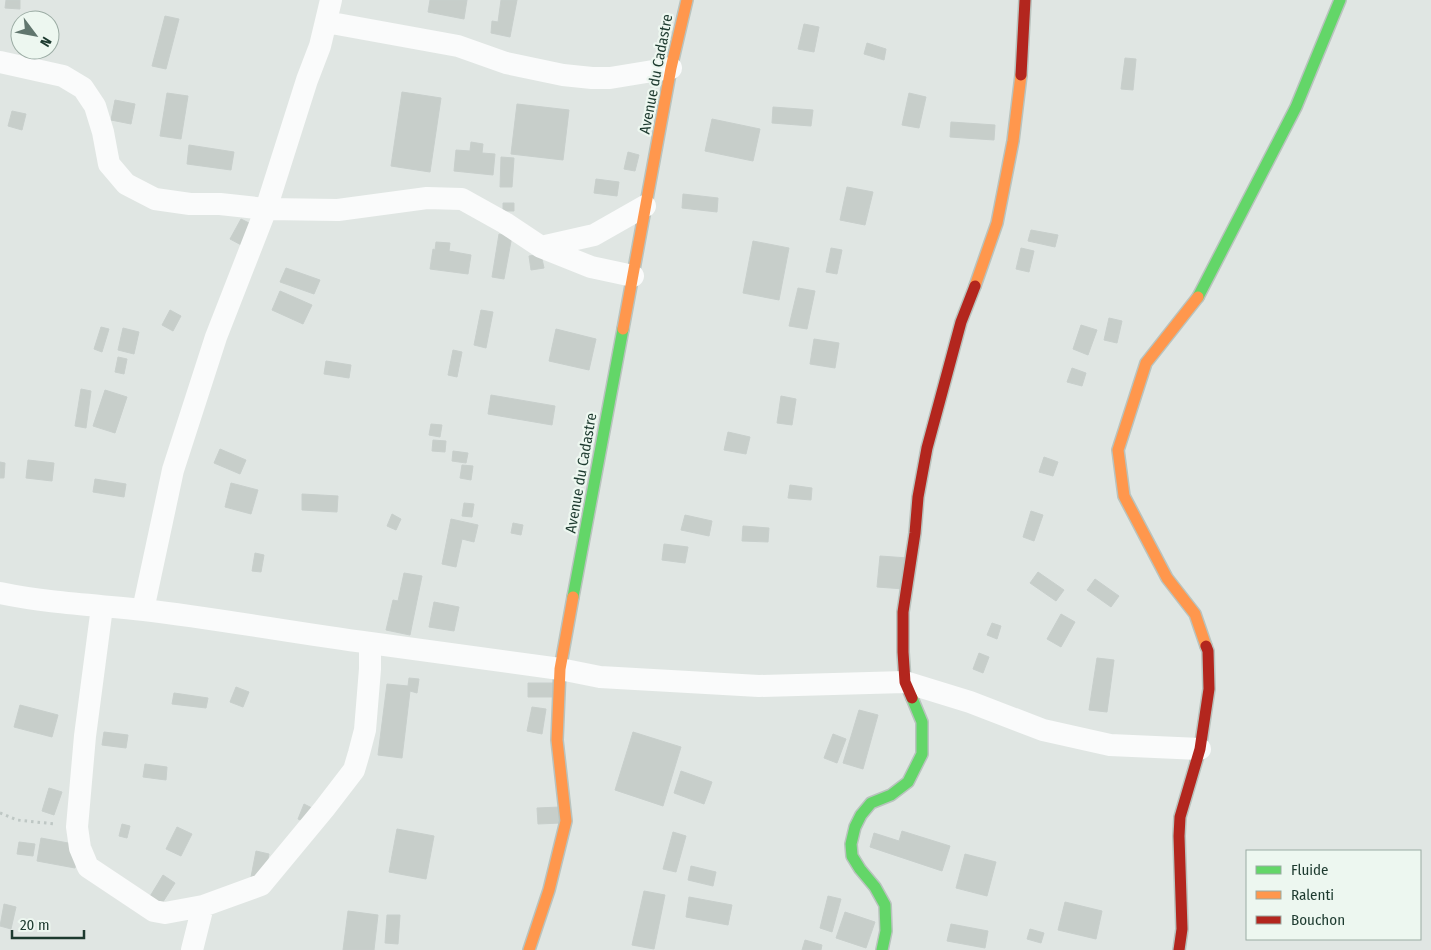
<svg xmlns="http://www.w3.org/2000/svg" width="1431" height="950" viewBox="0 0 1431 950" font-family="'Fira Sans Condensed',sans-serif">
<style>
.building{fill:#c7ceca;stroke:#c8cfcc}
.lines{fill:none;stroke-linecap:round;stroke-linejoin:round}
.fast-casing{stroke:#b9c3be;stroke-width:14}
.slow-casing{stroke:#b9c3be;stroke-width:14}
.jam-casing{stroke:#b9c3be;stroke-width:14}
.path{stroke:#bec7c4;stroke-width:3;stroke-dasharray:2.5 4;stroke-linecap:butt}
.street{stroke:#fafbfb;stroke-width:22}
.fast{stroke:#63d668;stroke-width:11}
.slow{stroke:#ff974d;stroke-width:11}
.jam{stroke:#b3261e;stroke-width:11}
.labels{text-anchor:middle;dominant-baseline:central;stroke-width:4.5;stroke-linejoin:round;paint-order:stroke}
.street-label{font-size:15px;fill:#1d3a2f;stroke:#edf7f0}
</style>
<rect width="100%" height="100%" fill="#e0e6e3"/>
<path class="building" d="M6,0H20V9L5,8Z
M430,0H467L464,19L428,12Z
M501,0H517L510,37L491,33L492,21L498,22Z
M165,16L179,19L166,69L152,66Z
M804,24L819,27L814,52L798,49Z
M867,43L886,49L884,60L864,54Z
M1125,58L1136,59L1133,90L1121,89Z
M402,92L441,98L430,172L391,166Z
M167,93L188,96L181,139L160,136Z
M909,93L926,97L919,128L902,125Z
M115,100L135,104L131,124L111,120Z
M517,104L569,110L563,160L511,154Z
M773,107L813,110L811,126L772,123Z
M12,111L26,114L22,130L8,126Z
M712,119L760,129L753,161L705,151Z
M951,122L995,125L994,140L950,137Z
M471,142L483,144L482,153L495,154L493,175L454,171L456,150L470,151Z
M189,145L234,152L231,170L187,164Z
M628,152L639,155L635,171L624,169Z
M501,157L514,158L512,187H500Z
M596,179L619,182L617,196L594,193Z
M847,187L873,192L865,225L840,220Z
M683,194L718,198L717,212L682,208Z
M503,203H514V211H503Z
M241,219L255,226L245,247L230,239Z
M1031,230L1058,235L1055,247L1028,241Z
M499,234L512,236L504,279L492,277Z
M753,241L789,248L779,300L743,293Z
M436,242L450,243L449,251L471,255L468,274L430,269L433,249L435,250Z
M831,248L842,250L837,274L826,272Z
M1021,248L1034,251L1029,272L1016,269Z
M541,254L544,268L531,270L529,256Z
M286,268L320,280L314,294L280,282Z
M798,288L815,291L807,329L789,326Z
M280,291L312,305L303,324L272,310Z
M170,310L181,316L173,331L162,325Z
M481,310L493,312L486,348L474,345Z
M1109,318L1122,321L1117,343L1104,340Z
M1081,325L1097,330L1088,355L1073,349Z
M101,327L109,329L102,352L94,349Z
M123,328L139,332L134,354L118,350Z
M556,329L596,339L589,370L549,361Z
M814,339L839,343L835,368L810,364Z
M453,350L462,352L457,377L448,375Z
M118,357L127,359L124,374L115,372Z
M326,361L351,365L349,378L324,374Z
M1072,368L1086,373L1082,386L1067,382Z
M81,389L91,391L86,428L75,426Z
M105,390L127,397L115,433L93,426Z
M491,395L555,406L552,425L488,414Z
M781,396L796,399L792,425L777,423Z
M431,424L442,425L440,437L429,435Z
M728,432L750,437L746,454L724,450Z
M433,440L446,441L445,452L432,451Z
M220,449L246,460L240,474L214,463Z
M453,451L468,453L466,463L452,461Z
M1044,457L1058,462L1053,476L1039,472Z
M28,460L54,463L52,481L26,478Z
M0,462L5,463L4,478H0Z
M462,465L473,466L471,480L460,478Z
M95,479L126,484L124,497L93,492Z
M231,483L258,490L251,514L225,507Z
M790,485L812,488L811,500L788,498Z
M302,494L338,496L337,512L302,510Z
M464,503L474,504L472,517L462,516Z
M1031,511L1043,515L1034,541L1023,537Z
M392,514L401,519L396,530L387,526Z
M685,515L712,521L709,536L681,530Z
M451,519L478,525L474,542L462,539L456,567L442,564Z
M513,523L523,525L521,535L511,533Z
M743,526L769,528L768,542L742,541Z
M664,544L688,547L685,563L662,560Z
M255,553L264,555L261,572L252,571Z
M880,556L908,558L904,589L877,587Z
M1038,572L1064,590L1056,601L1030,583Z
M404,573L422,576L410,635L386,630L393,600L398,601Z
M1095,579L1119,596L1111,607L1087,590Z
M434,602L459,607L454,631L429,627Z
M1061,614L1075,622L1061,647L1047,639Z
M992,623L1001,626L997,639L987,635Z
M979,653L989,657L983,673L973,669Z
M1097,658L1114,660L1107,712L1089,710Z
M409,678L419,679L417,693L410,691L402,758L378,755L387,684L408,686Z
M528,683H554V697H528Z
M236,687L249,692L243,707L230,702Z
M174,693L208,698L206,708L172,704Z
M20,705L58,715L52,737L14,727Z
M532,707L546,709L542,734L527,731Z
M859,710L878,715L863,769L843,763Z
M104,732L128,735L126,748L102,745Z
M633,732L681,747L663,806L615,790Z
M833,734L846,739L837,763L824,758Z
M145,764L167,767L166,780L143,777Z
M681,771L712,782L704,804L674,793Z
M49,788L62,792L54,815L42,811Z
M304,804L314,809L308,823L298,819Z
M560,807L561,823L538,824L537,808Z
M122,824L130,826L127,838L119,836Z
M177,827L192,834L181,856L166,849Z
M397,829L434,836L426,879L389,872Z
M902,831L950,846L942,871L870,847L874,833L899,841Z
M673,832L686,836L676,872L663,869Z
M41,838L79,845L75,868L37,861Z
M19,842L35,844L33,856L17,854Z
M256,851L269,854L264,880L251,877Z
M965,854L996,862L987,896L956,888Z
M691,866L716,872L713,886L688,880Z
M163,875L175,883L161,905L149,898Z
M644,891L665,895L654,949L632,945Z
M828,896L841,899L832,932L820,928Z
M689,897L732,905L728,925L686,917Z
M1065,902L1102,911L1096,939L1058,930Z
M4,904L16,907L11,929L0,926Z
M348,911L378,915L374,950H343Z
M845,912L875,922L866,948L836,938Z
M387,915H400L398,944L385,943Z
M951,924L988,931L985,948L947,941Z
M1030,929L1044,933L1041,943L1027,939Z
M805,940L822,945L821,950H802Z"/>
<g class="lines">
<g class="fast-casing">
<path id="fast" d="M1198,297L1296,107L1340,0
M573,597L623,329
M882,950L886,931L885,905L875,887L860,869L852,856L851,844L855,827L861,815L871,803L891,795L908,782L922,754V722L912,698"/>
</g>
<g class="slow-casing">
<path id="slow" d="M975,286L997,223L1013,141L1021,75
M1198,297L1146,363L1118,450L1124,496L1167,578L1195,614L1206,646
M623,329L671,68L687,0
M529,950L549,890L566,821L557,740L560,669L573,597"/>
</g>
<g class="jam-casing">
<path id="jam" d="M1021,75L1025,0
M912,698L905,682L903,652V612L915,533L918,497L927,448L961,322L975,286
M1179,950L1182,929L1179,836L1180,817L1200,749L1209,689L1208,651L1206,646"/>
</g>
<path class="path" d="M0,813L17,820L55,824"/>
<path class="street" d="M326,22L458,46L506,63L563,75L592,78H610L671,68
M0,62L63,76L83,88L95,106L103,132L109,164L126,184L155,199L190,204H220L266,209L338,210L427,198L462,199L505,223L541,247L591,267L633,276
M541,247L594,235L645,206
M0,593C47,603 96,605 144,610C220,619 294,633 370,643V669L365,730L359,753L354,770L324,809L261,885L203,906L192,950
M102,607L85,736L77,827L80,848L88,867L154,911L165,913L203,906
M143,610L173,470L216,337L266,209L307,80L320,46L331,0
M370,643L560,669L600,677L759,686L905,682L970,702L1043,730L1110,745L1200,749"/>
<use href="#fast" class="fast"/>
<use href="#slow" class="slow"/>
<use href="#jam" class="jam"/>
</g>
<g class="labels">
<g class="street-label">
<text transform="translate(656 74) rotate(-79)">Avenue du Cadastre</text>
<text transform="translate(581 473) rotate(-80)">Avenue du Cadastre</text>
</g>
</g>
<rect x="1246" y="850" width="175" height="90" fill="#edf7f0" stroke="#9aaba3"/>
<rect x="1256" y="866" width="25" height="8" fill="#63d668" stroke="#9aaba3"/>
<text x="1291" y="875" font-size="15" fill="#1d3a2f">Fluide</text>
<rect x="1256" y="891" width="25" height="8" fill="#ff974d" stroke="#9aaba3"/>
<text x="1291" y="900" font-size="15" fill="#1d3a2f">Ralenti</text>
<rect x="1256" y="916" width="25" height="8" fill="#b3261e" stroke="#9aaba3"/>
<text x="1291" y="925" font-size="15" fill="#1d3a2f">Bouchon</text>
<g transform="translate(35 35) rotate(122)"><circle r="24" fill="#edf7f0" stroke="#9aaba3"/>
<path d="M0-4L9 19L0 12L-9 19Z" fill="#61766e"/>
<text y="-8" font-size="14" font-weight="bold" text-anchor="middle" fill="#1d3a2f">N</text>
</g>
<path d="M12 930v8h72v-8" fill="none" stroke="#1d3a2f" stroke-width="2.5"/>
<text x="20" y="930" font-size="15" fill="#1d3a2f" stroke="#edf7f0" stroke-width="4" paint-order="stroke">20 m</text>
</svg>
